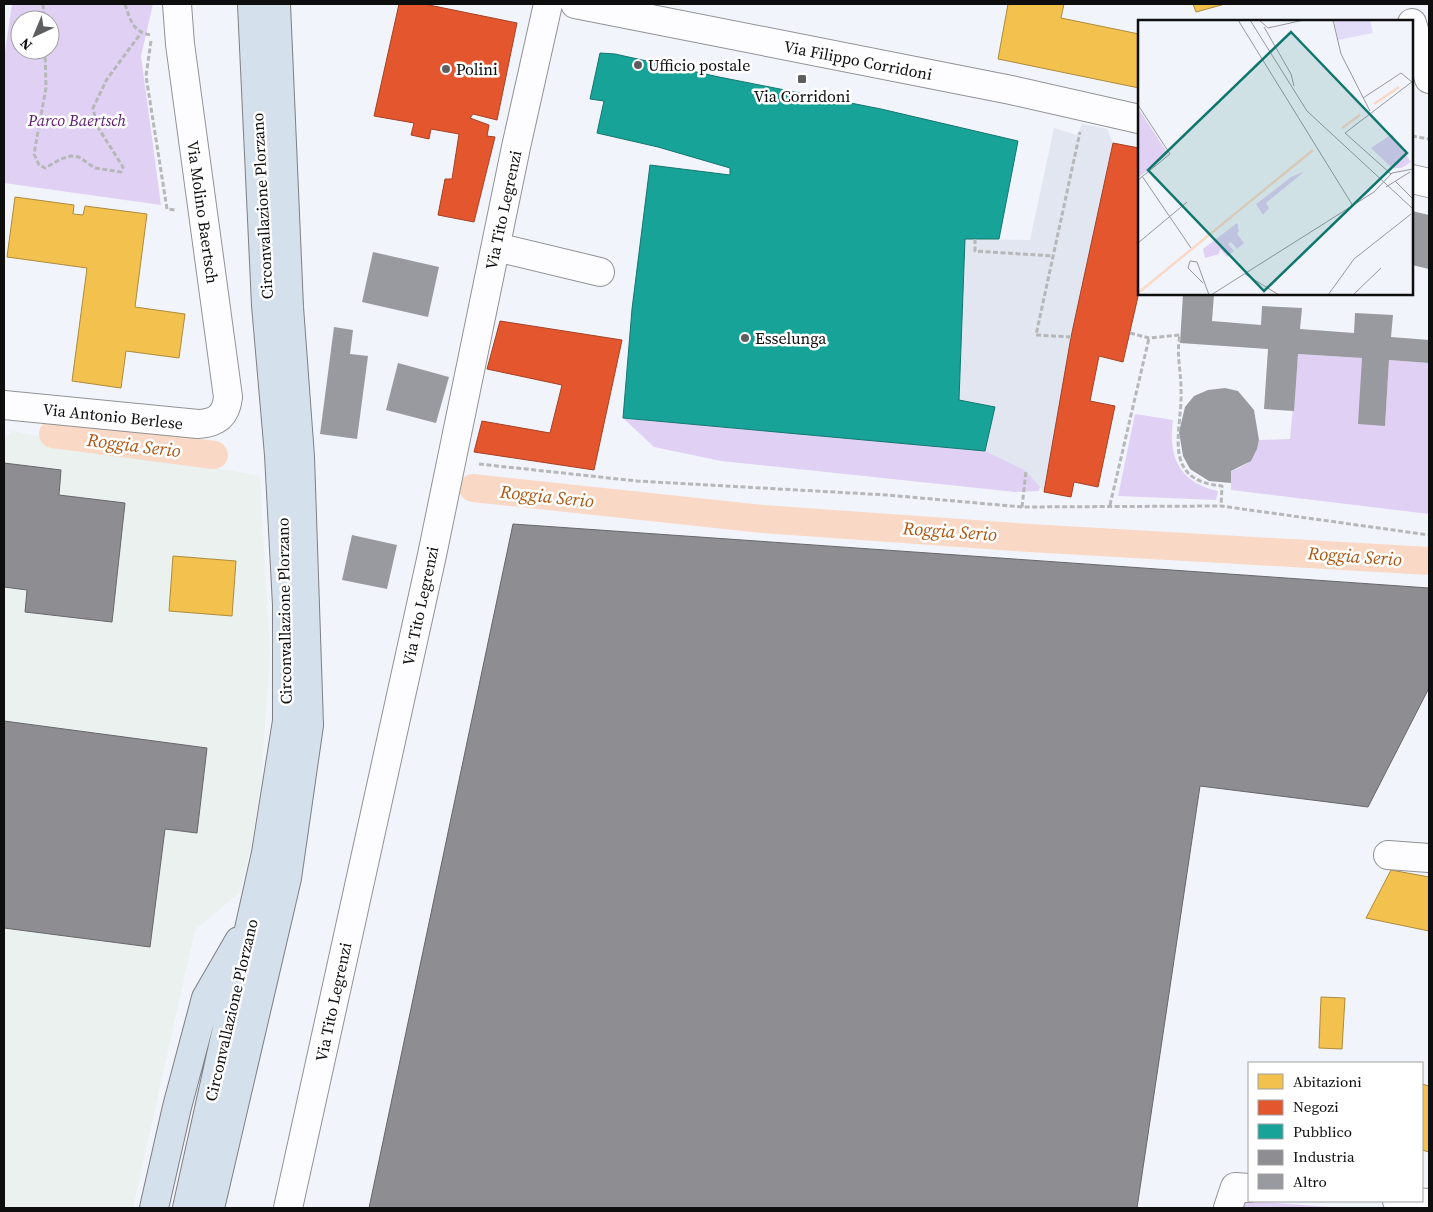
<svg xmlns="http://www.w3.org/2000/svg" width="1433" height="1212" viewBox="0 0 1433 1212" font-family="'Source Serif 4',serif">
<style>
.industrial{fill:#eaf1ee}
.green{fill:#e0d1f4;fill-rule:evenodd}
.plaza{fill:#e2e6f1}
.homes{fill:#f2c14e;stroke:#ae8b3b}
.shops{fill:#e4572e;stroke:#a44124}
.public{fill:#17a398;stroke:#14766f}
.industry{fill:#8d8d92;stroke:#67676a}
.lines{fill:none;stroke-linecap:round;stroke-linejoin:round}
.canal{stroke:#f9d8c6;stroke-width:28}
.building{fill:#989a9f}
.minor-casing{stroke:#919295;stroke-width:30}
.highway-casing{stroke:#7e7f82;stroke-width:30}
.path{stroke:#b6b7b8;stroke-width:3;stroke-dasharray:5 2.5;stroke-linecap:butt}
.minor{stroke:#fdfdff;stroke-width:28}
.highway{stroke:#d4e0eb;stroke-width:28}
.poi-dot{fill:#5e5e61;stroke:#fff;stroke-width:2}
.labels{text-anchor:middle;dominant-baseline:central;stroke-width:5;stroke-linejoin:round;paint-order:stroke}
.street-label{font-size:16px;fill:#0e0e0e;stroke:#fff}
.poi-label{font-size:16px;fill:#0e0e0e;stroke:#fff;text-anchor:start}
.park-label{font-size:16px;font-style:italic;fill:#5b186c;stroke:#fff}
.water-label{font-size:18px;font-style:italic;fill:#ac530c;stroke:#fff}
.inset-river{fill:none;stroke:#f9d8c6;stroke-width:2.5}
.inset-road{fill:none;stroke:#97989d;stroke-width:1}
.view{fill:#0f766e;fill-opacity:0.15;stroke:#0f766e;stroke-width:2.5}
.inset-edge{fill:none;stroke:#0e0e0e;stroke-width:2.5}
</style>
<rect width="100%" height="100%" fill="#f2f4fc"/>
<path class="industrial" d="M12,431L260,476L270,654L261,785L252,841L240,892L195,930L133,1208H4V439Z"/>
<path class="green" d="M12,4H153L141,56L161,205L4,183V58ZM20,20H50V50H20Z
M1298,354L1362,358L1385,426L1389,360L1429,363V514L1231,490V471C1248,466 1256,457 1259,440L1290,439Z
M1057,406L1039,491L1015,492L721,461L654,447L623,418L985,451Z
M1135,414L1173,420C1168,457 1179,482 1218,491L1216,500L1118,496Z
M1245,1199L1249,1201L1343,1208H1241Z"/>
<path class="plaza" d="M1082,124L1107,129L1113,143L1071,337L1044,492L1026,471L985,451L995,407L959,400L965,239L1030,240L1054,128L1077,135Z"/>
<path class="homes" d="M1008,4H1064L1061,18L1139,34V88L998,59Z
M1193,4H1225L1196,12Z
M15,197L74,205L73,214L83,215L85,206L147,214L135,307L185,314L179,358L126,351L121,388L72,381L87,268L7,257Z
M173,556L236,561L232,616L169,611Z
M1391,870L1429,877V931L1366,918Z
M1321,997L1345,998L1342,1049L1319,1048Z
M1422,1084L1429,1086V1152L1422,1150Z"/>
<path class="shops" d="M399,4H424L517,23L497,120L473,114L470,118L489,125L487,136L495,137L474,222L438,215L445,179H452L459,134L431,129L429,139L411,135L414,123L374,116Z
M1113,143L1139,148V292L1123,362L1099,356L1090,401L1115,406L1098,487L1074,482L1071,497L1044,492L1071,337Z
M500,321L622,340L594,470L474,452L482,421L550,433L562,385L487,369Z"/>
<path class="public" d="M600,53L615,54L719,77L881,109L1018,141L999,239H965L959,400L995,407L985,451L623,418L632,309L650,165L730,175V168L658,147L597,133L604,101L590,99Z"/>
<path class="industry" d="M4,463L61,470L59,495L125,503L112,622L25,612L27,590L4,587Z
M513,524L1429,588V688L1368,807L1200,786L1137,1208H369Z
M4,721L207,748L197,833L165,829L150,947L4,928Z"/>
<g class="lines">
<path class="canal" d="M53,434L214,455
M473,488L763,519L1030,538L1429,561"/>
</g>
<path class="building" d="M1412,211L1429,215V269L1412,265Z
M373,252L439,267L428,317L362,302Z
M1183,294H1214L1212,321L1261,325L1262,306L1302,308L1300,329L1354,333L1355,313L1393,315L1391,337L1429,340V363L1389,360L1385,426L1358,424L1362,358L1298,354L1294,411L1264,409L1268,349L1180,343Z
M334,327L353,330L350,354L368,356L357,439L320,434Z
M398,363L449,377L436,423L386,410Z
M1225,388L1238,391L1254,410L1259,440L1257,449L1251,461L1231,471V483L1209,481L1190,469L1183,456L1179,432L1185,407L1194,396L1208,390Z
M352,535L397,545L387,589L342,580Z"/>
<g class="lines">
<g class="minor-casing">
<path id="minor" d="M575,4L1011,90L1139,119
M1412,23L1429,79
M1412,179L1429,183
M496,247L600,272
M4,405L198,424C217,423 226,416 228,397L180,44L177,4
M1388,855L1429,858
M1397,1201L1429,1203
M288,1208L432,555L516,147L548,4
M1228,1208L1235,1187L1249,1188"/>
</g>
<g class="highway-casing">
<path id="highway" d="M154,1208L177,1107L206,998L239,941
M187,1208L266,853L287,721V605L279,455L266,305L252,4
M210,1208L287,878L309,725L300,457L289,307L276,4"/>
</g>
<path class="path" d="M43,4L44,20
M125,4C130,20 133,32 151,35
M151,41L146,76L167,209L175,210
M45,50L46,88L34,154L39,165L45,168L61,159L71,156L79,157L95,168L121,172L123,167L97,126L93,108L107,79L141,33
M1412,136L1429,139
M975,239V251L1053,256
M1130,333L1149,338L1180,335C1176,354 1181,370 1181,389C1183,430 1159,480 1222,486L1221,506
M1071,337L1036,335L1080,132
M479,464L637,481L887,495L1022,507L1221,506L1429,535
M1110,505L1149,338
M1022,507L1026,471"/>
<use href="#minor" class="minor"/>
<use href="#highway" class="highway"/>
</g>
<g class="poi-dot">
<circle cx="638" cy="65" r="5"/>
<circle cx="446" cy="69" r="5"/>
<rect x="797" y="74" width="10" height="10" rx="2.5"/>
<circle cx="745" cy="338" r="5"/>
</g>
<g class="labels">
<g class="street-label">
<text transform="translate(858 60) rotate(11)">Via Filippo Corridoni</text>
<text transform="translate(262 206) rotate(-93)">Circonvallazione Plorzano</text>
<text transform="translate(503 210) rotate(-78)">Via Tito Legrenzi</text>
<text transform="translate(203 212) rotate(82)">Via Molino Baertsch</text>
<text transform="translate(113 416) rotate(6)">Via Antonio Berlese</text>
<text transform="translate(420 606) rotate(-78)">Via Tito Legrenzi</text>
<text transform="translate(284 611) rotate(-91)">Circonvallazione Plorzano</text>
<text transform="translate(333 1002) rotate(-78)">Via Tito Legrenzi</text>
<text transform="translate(231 1010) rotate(-77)">Circonvallazione Plorzano</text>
</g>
<g class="poi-label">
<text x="648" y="65">Ufficio postale</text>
<text x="456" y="69">Polini</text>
<text x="802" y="96" text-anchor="middle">Via Corridoni</text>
<text x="755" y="338">Esselunga</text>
</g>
<g class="park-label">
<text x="77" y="120">Parco Baertsch</text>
</g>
<g class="water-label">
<text transform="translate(134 445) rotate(7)">Roggia Serio</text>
<text transform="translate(547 496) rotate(6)">Roggia Serio</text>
<text transform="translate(950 531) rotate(4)">Roggia Serio</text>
<text transform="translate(1355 556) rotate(4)">Roggia Serio</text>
</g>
</g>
<g transform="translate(1138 20)">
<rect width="275" height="275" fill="#f2f4fc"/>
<path d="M0,88L30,134L0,158ZM254,114L273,142L263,148H254L233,128ZM167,151L128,183L131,188L125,195L118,184L121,182L153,157ZM99,203L101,211L99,214L106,223L99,229L93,222L90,224L96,231L89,237L82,229L81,234L67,238L65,229Z" fill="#e0d1f4"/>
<path d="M196,0H232L235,13L200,20Z" fill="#e3dcf8"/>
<path class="inset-river" d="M236,84L261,67M204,108L222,95M0,273L175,130"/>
<path class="inset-road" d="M100,0L215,186M112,0L169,91L275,189M121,0L130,8L166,0M195,0L203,34L232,91M126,7L153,54L156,66M225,78L263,53L274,62M0,85L32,134L0,160M253,154L207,113L275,61M4,156L53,228M257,161L275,179M248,167L272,152M0,223L49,182M107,254L141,275M65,263L50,248L52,241L59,242L71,275M73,275L236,172L254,153L275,149M190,275L216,239L273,194M215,275L243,248"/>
<path class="view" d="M153,12L269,133L126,271L10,150Z"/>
<rect width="275" height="275" class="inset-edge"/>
</g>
<rect width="1433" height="1212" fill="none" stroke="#0e0e0e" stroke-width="10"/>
<rect x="1248" y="1062" width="175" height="140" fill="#ffffff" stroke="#9f9f9f"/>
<rect x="1258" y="1074" width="25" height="15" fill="#f2c14e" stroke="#9f9f9f"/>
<text x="1293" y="1087" font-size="15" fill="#0e0e0e">Abitazioni</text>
<rect x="1258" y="1100" width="25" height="15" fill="#e4572e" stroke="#9f9f9f"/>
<text x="1293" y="1112" font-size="15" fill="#0e0e0e">Negozi</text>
<rect x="1258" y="1124" width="25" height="15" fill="#17a398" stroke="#9f9f9f"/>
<text x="1293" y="1137" font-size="15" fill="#0e0e0e">Pubblico</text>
<rect x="1258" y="1150" width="25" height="15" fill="#8d8d92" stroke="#9f9f9f"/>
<text x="1293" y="1162" font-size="15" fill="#0e0e0e">Industria</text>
<rect x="1258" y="1174" width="25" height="15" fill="#989a9f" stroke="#9f9f9f"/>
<text x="1293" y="1187" font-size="15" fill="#0e0e0e">Altro</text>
<g transform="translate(35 35) rotate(224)"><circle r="24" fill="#ffffff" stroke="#9f9f9f"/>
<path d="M0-4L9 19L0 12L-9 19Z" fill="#5e5e61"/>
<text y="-8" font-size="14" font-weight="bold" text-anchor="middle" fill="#0e0e0e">N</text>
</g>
</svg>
